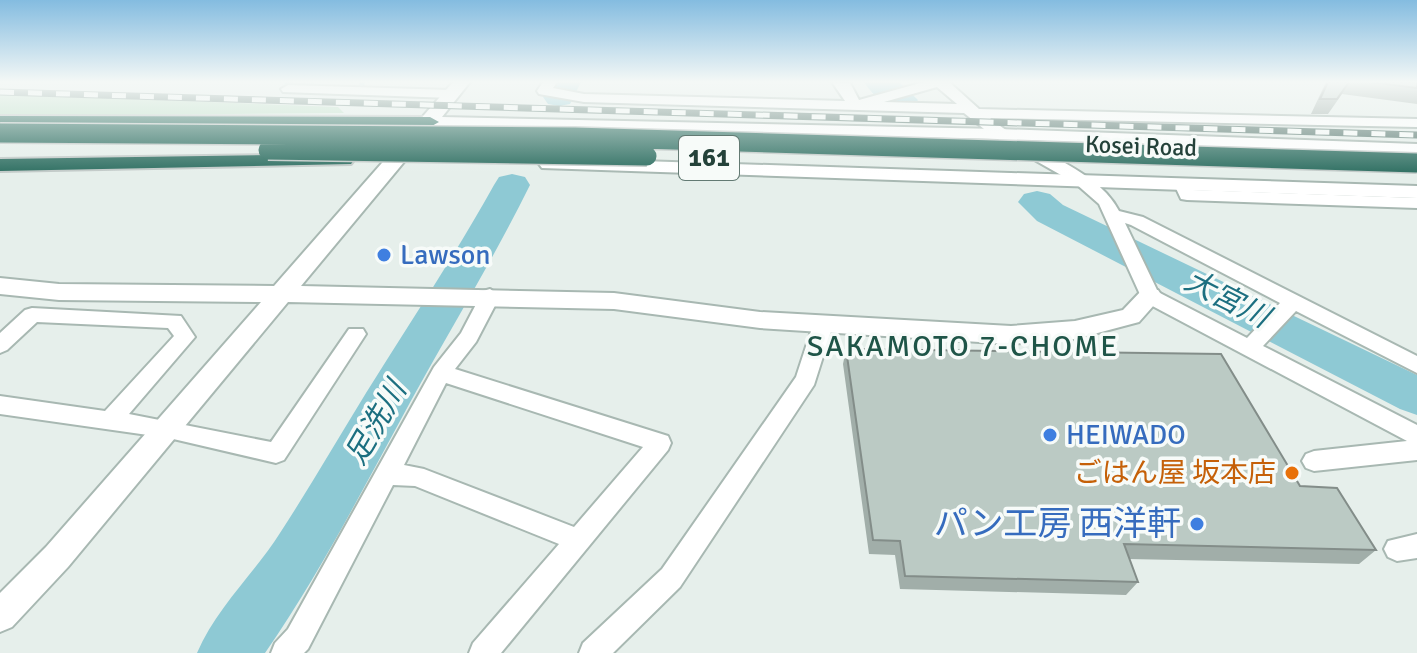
<svg xmlns="http://www.w3.org/2000/svg" width="1417" height="653" viewBox="0 0 1417 653" font-family="Signika,'Noto Sans JP',sans-serif">
<style>
.green{fill:#bfe0c8}
.lines{fill:none;stroke-linecap:round;stroke-linejoin:round}
.stream{stroke:#8ec9d4;stroke-width:5}
.river{fill:#8ec9d4;fill-rule:evenodd}
.minor-casing{stroke:#a8b8b2;stroke-width:4}
.tertiary-casing{stroke:#a8b8b2;stroke-width:4}
.motorway-casing{stroke:#c2cac8;stroke-width:4}
.minor{fill:#fff;fill-rule:evenodd}
.tertiary{fill:#fff;fill-rule:evenodd}
.motorway{fill:#2f6f62;fill-rule:evenodd}
.rail-casing{stroke:#5f7d75;stroke-width:7}
.rail{stroke:#f7fbf9;stroke-width:5;stroke-dasharray:14;stroke-linecap:butt}
.motorway-bridge-casing{stroke:#c2cac8;stroke-width:22;stroke-linecap:butt}
.motorway-bridge{stroke:#2f6f62;stroke-width:19}
.wall{fill:#a1aea9}
.building{fill:#bbcac4;stroke:#838d89;stroke-width:2}
.shop-dot{fill:#3f7fe0;stroke:#f7fbf9;stroke-width:3}
.food-dot{fill:#e8710a;stroke:#f7fbf9;stroke-width:3}
.labels{text-anchor:middle;dominant-baseline:central;stroke-width:7;stroke-linejoin:round;paint-order:stroke}
.far-street-label{font-size:24px;fill:#24423a;stroke:#f7fbf9}
.shield{fill:#f7fbf9;stroke:#637a73;stroke-width:2}
.shield-label{font-size:26px;font-weight:bold;fill:#24423a}
.shop-label{font-size:28px;fill:#366cbe;stroke:#f7fbf9;text-anchor:start}
.food-label{font-size:28px;fill:#c56008;stroke:#f7fbf9;text-anchor:end}
.water-label{font-size:30px;font-style:italic;fill:#1c6f80;stroke:#f7fbf9}
.neighbourhood-label{font-size:30px;letter-spacing:2px;fill:#1f5548;stroke:#f7fbf9}
.near-shop-label{font-size:34px;fill:#366cbe;stroke:#f7fbf9;text-anchor:end}
</style>
<rect width="100%" height="100%" fill="#e6efeb"/>
<path class="green" d="M0,94L338,107L344,113L0,116Z"/>
<g class="lines">
<path class="stream" d="M362,82V86
M287,84L290,82"/>
<path class="river" d="M551,82H581L570,104L559,106L548,104L543,97Z
M864,82H899L918,100L913,107C893,112 875,99 864,82Z
M512,174L525,177L530,185C490,266 443,341 400,421C357,500 317,578 265,653H197C216,608 254,574 280,533C310,487 337,440 366,393C409,324 454,257 494,185L499,177Z
M1037,191L1050,194L1063,205L1417,375V415L1400,409L1037,221L1018,202L1024,194Z"/>
<g class="minor-casing">
<path id="minor" d="M543,82H557L553,88L584,94L845,101L832,82L850,83L859,100L924,82H949L979,109L1417,119V127L990,118C1026,150 1097,167 1119,211L1143,217L1417,356V373L1296,311L1263,346L1417,425V460L1314,471L1306,468L1302,461L1306,454L1314,451L1407,441L1143,301L1099,204L1075,183L994,137L964,113L584,102L539,94L537,91ZM937,87L957,104L884,102ZM1125,223L1131,225L1280,303L1247,338L1158,292Z
M288,85L452,90L459,94L452,98L283,92L281,89Z
M1182,179L1188,181L1193,190L1417,198V208L1187,200L1181,199L1174,184Z
M490,289L500,296L476,342L455,369L668,436L671,443L668,450L501,653H469L473,643L559,544L415,486L393,485L308,649L304,653H271L275,643L288,629L434,367L461,333L483,291ZM446,383L643,447L574,527L424,469L404,465Z
M32,308L181,316L195,337L129,414L271,442L349,329H363L366,334L284,460L276,463L169,438L0,414V396L105,411L174,336L168,328L37,322L7,350L0,353V333L25,310Z
M823,318L830,320L833,325L814,385L680,587L613,653H579L583,643L662,569L796,377L813,325L816,320Z
M1417,534V558L1397,561L1388,557L1384,549L1388,541Z"/>
</g>
<g class="tertiary-casing">
<path id="tertiary" d="M453,82H470L442,117L999,129L1417,144V156L999,139L433,127L301,286L614,293L760,312L1011,326L1075,321L1123,310L1142,290H1158L1162,296L1139,322L1075,339L1011,344L760,328L614,309L288,302L68,567L12,627L0,632V593L46,547L261,302L59,300L0,294V278L59,284L274,286Z
M549,158L1417,186V198L542,168L539,164Z"/>
</g>
<g class="motorway-casing">
<path id="motorway" d="M0,116L430,117L439,122L430,127L0,126Z
M344,154L354,160L351,164L0,171V159Z"/>
</g>
<use href="#minor" class="minor"/>
<use href="#tertiary" class="tertiary"/>
<use href="#motorway" class="motorway"/>
<g class="rail-casing">
<path id="rail" d="M0,92L1417,135"/>
</g>
<use href="#rail" class="rail"/>
<g class="motorway-bridge-casing">
<path id="motorway-bridge" d="M0,133L575,137L1417,163
M268,150L647,156"/>
</g>
<use href="#motorway-bridge" class="motorway-bridge"/>
</g>
<path class="wall" d="M1326,82H1417V104L1342,94L1328,114H1311Z
M846,349L1300,486L1376,550L1359,564L1129,559L1138,582L1126,595L900,589L895,555L869,554L843,364Z"/>
<path class="building" d="M1328,82H1349L1337,99H1320Z
M1370,82H1417V88Z
M846,349L1221,354L1300,486L1337,488L1376,550L1124,544L1138,582L905,576L900,541L873,540Z"/>
<linearGradient id="sky" x2="0" y2="1"><stop stop-color="#84bce0"/><stop offset="0.47" stop-color="#f4f8f6"/><stop offset="1" stop-color="#f4f8f6" stop-opacity="0"/></linearGradient>
<rect width="1417" height="174" fill="url(#sky)"/>
<g class="shop-dot">
<circle cx="384" cy="255" r="8"/>
<circle cx="1050" cy="435" r="8"/>
<circle cx="1197" cy="524" r="8"/>
</g>
<circle class="food-dot" cx="1292" cy="473" r="8"/>
<g class="labels">
<g class="far-street-label">
<text transform="translate(1141 146) rotate(2)">Kosei Road</text>
</g>
<rect class="shield" x="679" y="136" width="60" height="44" rx="6"/>
<g class="shield-label">
<text x="709" y="158">161</text>
</g>
<g class="shop-label">
<text x="400" y="255">Lawson</text>
<text x="1066" y="435">HEIWADO</text>
</g>
<g class="food-label">
<text x="1276" y="473">ごはん屋 坂本店</text>
</g>
<g class="water-label">
<text transform="translate(1227 299) rotate(27)">大宮川</text>
<text transform="translate(376 423) rotate(-60)">足洗川</text>
</g>
<g class="neighbourhood-label">
<text x="963" y="346">SAKAMOTO 7-CHOME</text>
</g>
<g class="near-shop-label">
<text x="1181" y="524">パン工房 西洋軒</text>
</g>
</g>
</svg>
